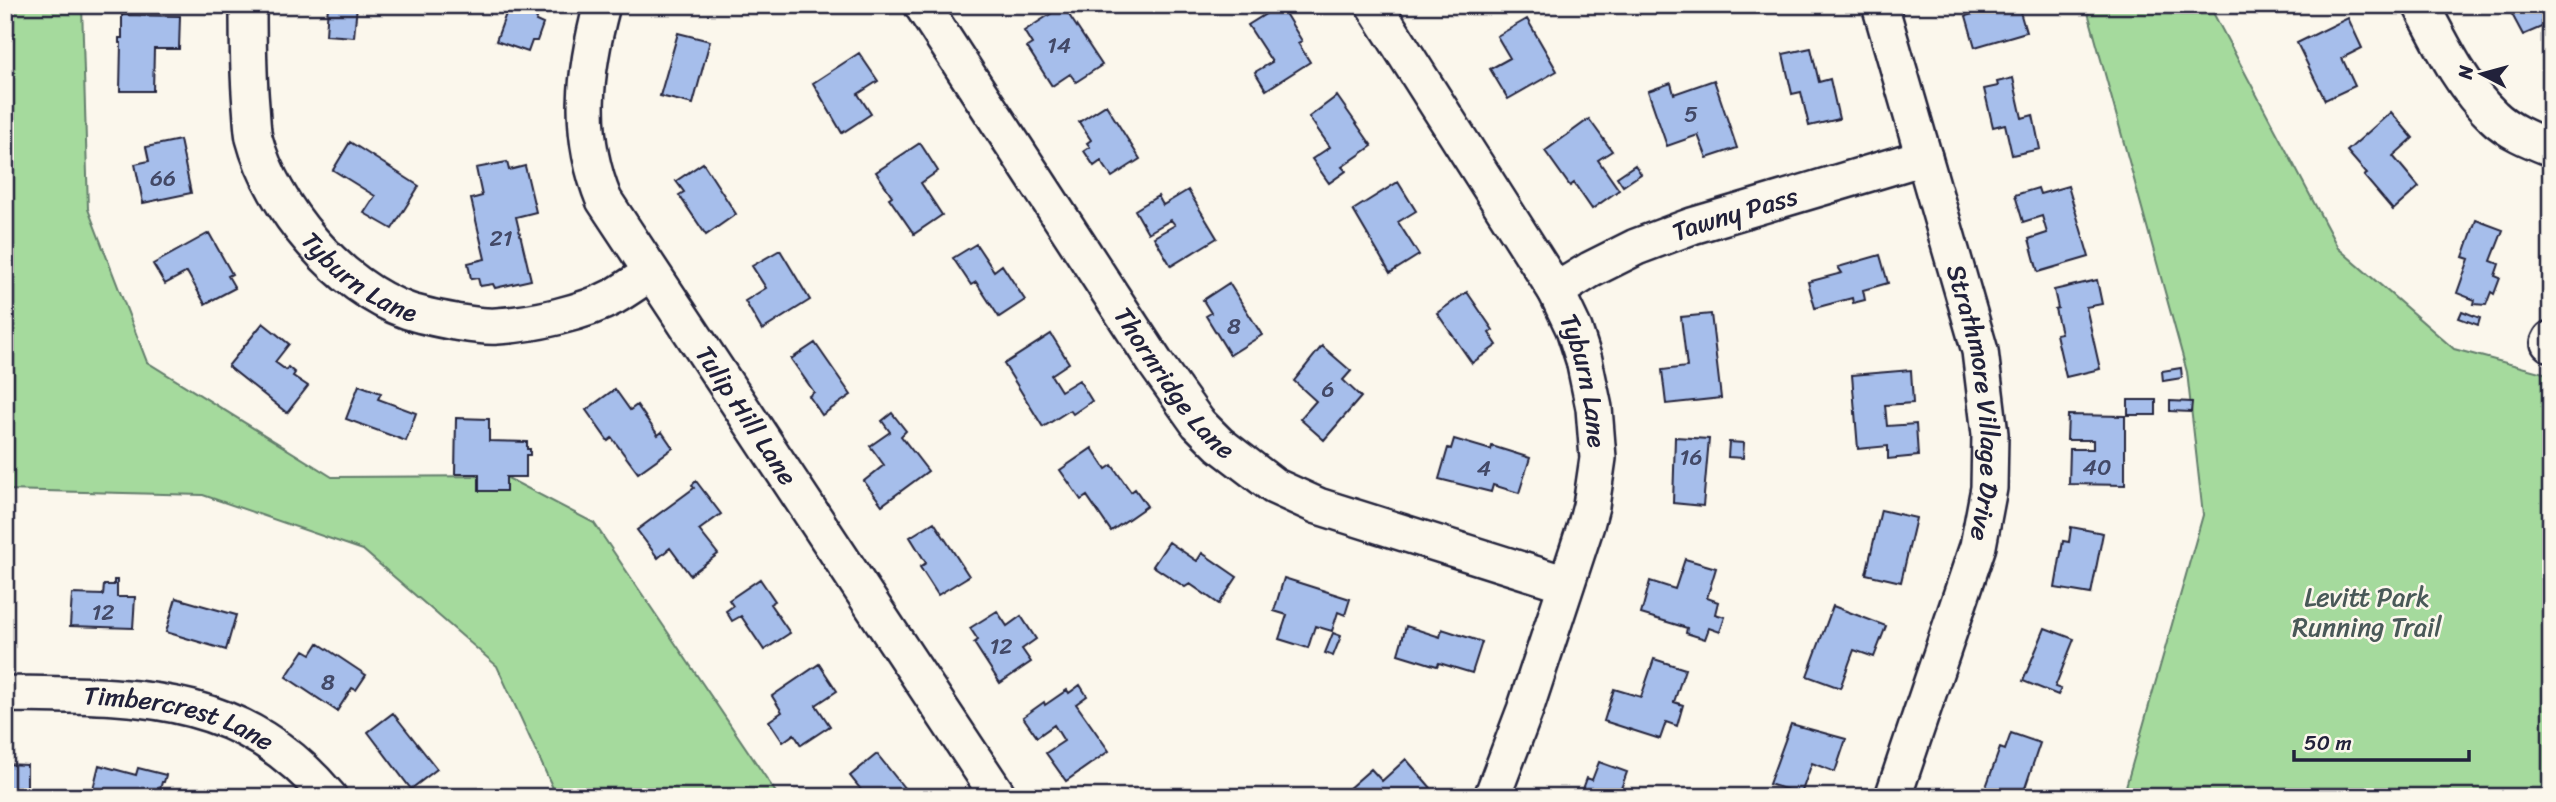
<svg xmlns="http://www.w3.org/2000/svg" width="2556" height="802" viewBox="0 0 2556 802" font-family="Sriracha,sans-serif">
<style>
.green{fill:#a5da9d;stroke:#647e6c;stroke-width:2}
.building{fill:#a6beeb;stroke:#22223b;stroke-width:2}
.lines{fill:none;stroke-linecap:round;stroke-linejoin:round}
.minor-casing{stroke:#22223b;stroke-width:40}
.minor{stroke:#fbf7ec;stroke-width:35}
.labels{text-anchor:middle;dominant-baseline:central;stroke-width:5;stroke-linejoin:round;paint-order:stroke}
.number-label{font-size:23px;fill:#434967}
.street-label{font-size:26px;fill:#22223b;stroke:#fbf7ec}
.park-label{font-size:26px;fill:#495958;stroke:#fbf7ec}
</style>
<rect width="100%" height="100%" fill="#fbf7ec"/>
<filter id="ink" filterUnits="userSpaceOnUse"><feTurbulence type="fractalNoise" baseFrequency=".0143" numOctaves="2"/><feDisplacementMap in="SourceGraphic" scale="14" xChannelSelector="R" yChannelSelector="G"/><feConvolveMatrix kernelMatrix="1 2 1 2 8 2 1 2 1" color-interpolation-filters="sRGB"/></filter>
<g filter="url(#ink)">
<path class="green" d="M5,5H82L88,209L147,362L332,477L504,476L594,523L779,797H557L497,666L363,550L203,495L5,490Z
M2086,5H2209L2338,248L2454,349L2551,375V797H2123L2203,515L2187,372Z"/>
<path class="building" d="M328,5H357L354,37L326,35Z
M500,5H531L540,9L536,21L543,24L537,41H532L528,52L496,41L508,8Z
M1280,5L1302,41L1298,43L1310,62L1266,90L1255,72L1272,62L1248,25Z
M1988,5H2018L2026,32L1975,47L1966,16L1989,9Z
M2507,5H2551V8L2546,10L2551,23L2523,35Z
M1063,6L1102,65L1076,82L1070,74L1052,86L1027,47L1032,44L1024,31Z
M122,15L180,16L179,49H154L153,91H120L121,43H119V38H122Z
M2348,18L2362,48L2342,58L2355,86L2325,100L2297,43Z
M1527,19L1557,71L1508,99L1490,69L1510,58L1497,36Z
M678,33L710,41L693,104L660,96Z
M1811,48L1819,82L1830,79L1839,119L1809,126L1801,92L1792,94L1783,54Z
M859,53L878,81L858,94L871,114L842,133L813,83Z
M2013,78L2022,118L2033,115L2040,149L2012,155L2005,124L1993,127L1984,89L1998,86L1997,82Z
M1714,80L1737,148L1707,158L1698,135L1667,146L1648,91L1671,83L1674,94Z
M1337,96L1372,146L1342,167L1346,171L1329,183L1312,159L1330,147L1309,117Z
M1106,105L1140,159L1112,177L1101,161L1094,166L1084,151L1090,147L1087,143L1091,140L1079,122Z
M2391,112L2413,138L2393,156L2419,187L2393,210L2364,176L2367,174L2347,151Z
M1589,119L1612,151L1598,160L1619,190L1592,209L1574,183L1570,186L1545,151Z
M180,140L191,193L143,203L135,164L149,161L146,147Z
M350,142L419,186L392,229L364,213L375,196L333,170Z
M920,143L938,171L921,183L942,215L914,234L889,198L892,196L876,172Z
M507,162L509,170L525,166L536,212L516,217L531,280L495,288L493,284L480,286L478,278L471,279L468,263L485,259L471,199L482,196L476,168Z
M703,163L736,214L706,235L679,195L684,192L676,181Z
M1635,165L1641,174L1623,186L1617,177Z
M1398,182L1416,211L1398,222L1419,255L1390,273L1353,210Z
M2068,186L2089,257L2038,272L2029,239L2047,233L2042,216L2023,222L2015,195L2038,188L2040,194Z
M1188,190L1217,238L1171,266L1154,237L1175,225L1171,220L1148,233L1135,210L1158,196L1163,205Z
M2476,220L2503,230L2491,261L2499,264L2495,276L2500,278L2494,294L2491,292L2486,305L2474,304L2475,300L2457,293L2469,259L2463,257Z
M209,233L232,274L228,276L235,288L205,304L187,272L165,284L153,264Z
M976,244L994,271L1002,265L1025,300L999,317L976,282L971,285L953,258Z
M780,250L810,300L762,330L745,301L766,288L752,266Z
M1880,255L1888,283L1863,290L1865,300L1853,303L1852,298L1815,308L1808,282L1842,273L1838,267Z
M2097,280L2102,304L2086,307L2100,369L2066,377L2056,334L2061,333L2055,309L2058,308L2054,290Z
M1229,283L1262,335L1230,355L1206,316L1211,313L1203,300Z
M1467,292L1493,330L1489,333L1497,345L1472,363L1437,313Z
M2462,311L2480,318L2478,325L2459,318Z
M1711,314L1721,398L1666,404L1662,370L1687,367L1681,317Z
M263,323L289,344L275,362L286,370L288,367L295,373L293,376L308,386L287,413L228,366Z
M1051,334L1069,363L1051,375L1061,391L1079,380L1092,401L1073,414L1070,410L1043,427L1004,364Z
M815,343L851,395L822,415L809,396L814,392L791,359Z
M1322,346L1351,371L1343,380L1361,397L1324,440L1300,419L1316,401L1294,381Z
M2181,368L2182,378L2163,381L2162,371Z
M1911,370L1913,403L1885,405L1887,426L1916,424L1918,456L1888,459V446L1858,449L1852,375Z
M359,385L381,393L378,399L416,413L406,441L346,419Z
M615,389L630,410L637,405L658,435L662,432L673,448L638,473L612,438L608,441L586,410Z
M2128,400H2156V415H2128Z
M2170,401L2192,402L2191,412L2170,411Z
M892,413L906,431L901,436L928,471L882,505L864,481L884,465L870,446L890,432L882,421Z
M2068,415L2125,416V485L2069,484L2070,449H2093V440H2067Z
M456,418L489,419V441L527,442V449H530V455H526V477H506V491H479V474H455Z
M1675,437L1709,439L1703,506L1673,503Z
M1454,439L1491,450L1492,446L1530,458L1519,493L1493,485L1491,492L1439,479L1448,448L1451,449Z
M1729,442L1744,443L1743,458L1728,457Z
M1092,448L1106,469L1112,465L1131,492L1135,489L1147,506L1111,531L1087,496L1081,500L1060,470Z
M696,481L721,514L699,530L718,554L690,575L670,548L658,558L637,530L694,488L692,485Z
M1881,510L1916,518L1901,582L1866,574Z
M934,522L969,576L938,595L920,567L926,563L910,537Z
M2071,527L2103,533L2091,594L2055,588L2063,541L2069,542Z
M1169,542L1197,561L1202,553L1237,577L1219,604L1190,584L1185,587L1153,566Z
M1685,559L1716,568L1707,598L1718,602L1715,614L1725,617L1720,632L1709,628L1705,639L1686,633L1687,628L1641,614L1650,581L1675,589Z
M1284,578L1350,599L1345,615L1338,612L1332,631L1315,626L1308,648L1279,639L1287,615L1274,611Z
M760,579L775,601L770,604L790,633L764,650L741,616L732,621L726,611L733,606L729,600Z
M114,580H117V597H135L133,628L70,626L72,594L103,595L104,585H114Z
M176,598L236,615L226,650L166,632Z
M1833,606L1886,626L1874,657L1854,650L1840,688L1807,676Z
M997,611L1007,626L1021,616L1036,639L1022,649L1031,662L1000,683L974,643L978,640L970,628Z
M1406,626L1440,637L1442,629L1482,642L1472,673L1439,663L1437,666L1398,654Z
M2045,628L2074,639L2055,687L2061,689L2058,695L2023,681Z
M1333,633L1341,636L1333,656L1325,653Z
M318,643L366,675L356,690L352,688L337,711L286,677L304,650L311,654Z
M1654,659L1685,669L1674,702L1683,705L1677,726L1666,722L1660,739L1604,721L1614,689L1641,697Z
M819,664L837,691L816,705L830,726L801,745L794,734L783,742L769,721L782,712L772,696Z
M1080,685L1087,696L1076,704L1109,751L1066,781L1046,753L1064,741L1054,725L1037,737L1023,717L1044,702L1045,705L1067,690L1069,693Z
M393,713L437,769L411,789L368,732Z
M1791,724L1846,739L1835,772L1812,763L1801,794L1769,784Z
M2011,733L2040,743L2022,797H2005L1985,790L2000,748L2005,750Z
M877,754L905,789L897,795L898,797H857L863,792L850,776Z
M1406,759L1431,788L1420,797H1352L1347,790L1371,769L1382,781Z
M1599,762L1627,772L1618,797H1580L1587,778L1592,780Z
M5,764L27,765V796L5,797Z
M99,765L136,775L138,768L166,775L164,782H162L158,797H91Z"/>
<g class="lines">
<g class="minor-casing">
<g id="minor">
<path id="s1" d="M248,5C248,39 248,72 251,106C252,117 252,128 254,138C272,207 340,288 408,311C423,316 439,319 455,322C468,324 483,327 497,326C533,324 583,313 615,296C627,289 639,280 651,273"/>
<path id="s2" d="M602,5C584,72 577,134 604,200L999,797"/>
<path id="s3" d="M922,5L1156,364L1198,423L1219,444L1274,486L1318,506L1566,584"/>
<path id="s4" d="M1374,5L1556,291L1574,329L1584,360L1594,408L1598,458L1591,506L1586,525L1525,710L1492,797"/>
<path id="s5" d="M1880,5L1980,351L1990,434L1989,488L1978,546L1893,797"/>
<path d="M2421,5C2441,43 2461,86 2493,116C2508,131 2531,140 2551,148"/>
<path id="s6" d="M1556,291L1590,270L1636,247L1692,226L1924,157"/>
<path d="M2549,343L2551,339"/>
<path id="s7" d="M5,694C133,696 239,690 329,797"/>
</g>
</g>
<use href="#minor" class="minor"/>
</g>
</g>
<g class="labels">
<g class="number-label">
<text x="1059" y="45">14</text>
<text x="1691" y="114">5</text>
<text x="163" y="178">66</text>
<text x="501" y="238">21</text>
<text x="1234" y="326">8</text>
<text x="1328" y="389">6</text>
<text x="1691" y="457">16</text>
<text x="2097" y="467">40</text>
<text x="1484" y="468">4</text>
<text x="103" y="612">12</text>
<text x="1001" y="646">12</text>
<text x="328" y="682">8</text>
</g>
<g class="street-label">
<text stroke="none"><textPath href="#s6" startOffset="196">Tawny Pass</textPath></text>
<text stroke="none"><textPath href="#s1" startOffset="313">Tyburn Lane</textPath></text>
<text stroke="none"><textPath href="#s3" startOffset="455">Thornridge Lane</textPath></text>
<text stroke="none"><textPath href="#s4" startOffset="434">Tyburn Lane</textPath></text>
<text stroke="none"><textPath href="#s5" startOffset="411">Strathmore Village Drive</textPath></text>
<text stroke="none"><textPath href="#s2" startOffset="457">Tulip Hill Lane</textPath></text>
<text stroke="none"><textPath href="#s7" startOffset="177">Timbercrest Lane</textPath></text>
</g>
<g class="park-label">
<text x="2367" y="597">Levitt Park<tspan x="2367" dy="30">Running Trail</tspan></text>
</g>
</g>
<rect width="2556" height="802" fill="none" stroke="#fbf7ec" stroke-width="28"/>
<rect x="14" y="14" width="2528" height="774" fill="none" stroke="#22223b" stroke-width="2.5" filter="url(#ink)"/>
<g transform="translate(2482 74) rotate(276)" stroke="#fbf7ec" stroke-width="5" paint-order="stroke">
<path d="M0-5L12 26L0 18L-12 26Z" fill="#22223b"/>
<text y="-10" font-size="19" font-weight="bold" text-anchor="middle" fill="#22223b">N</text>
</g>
<path d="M2294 750v10h175v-10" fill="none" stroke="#22223b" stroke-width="3.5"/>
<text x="2304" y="750" font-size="21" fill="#22223b" stroke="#fbf7ec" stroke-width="5" paint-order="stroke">50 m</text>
</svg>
